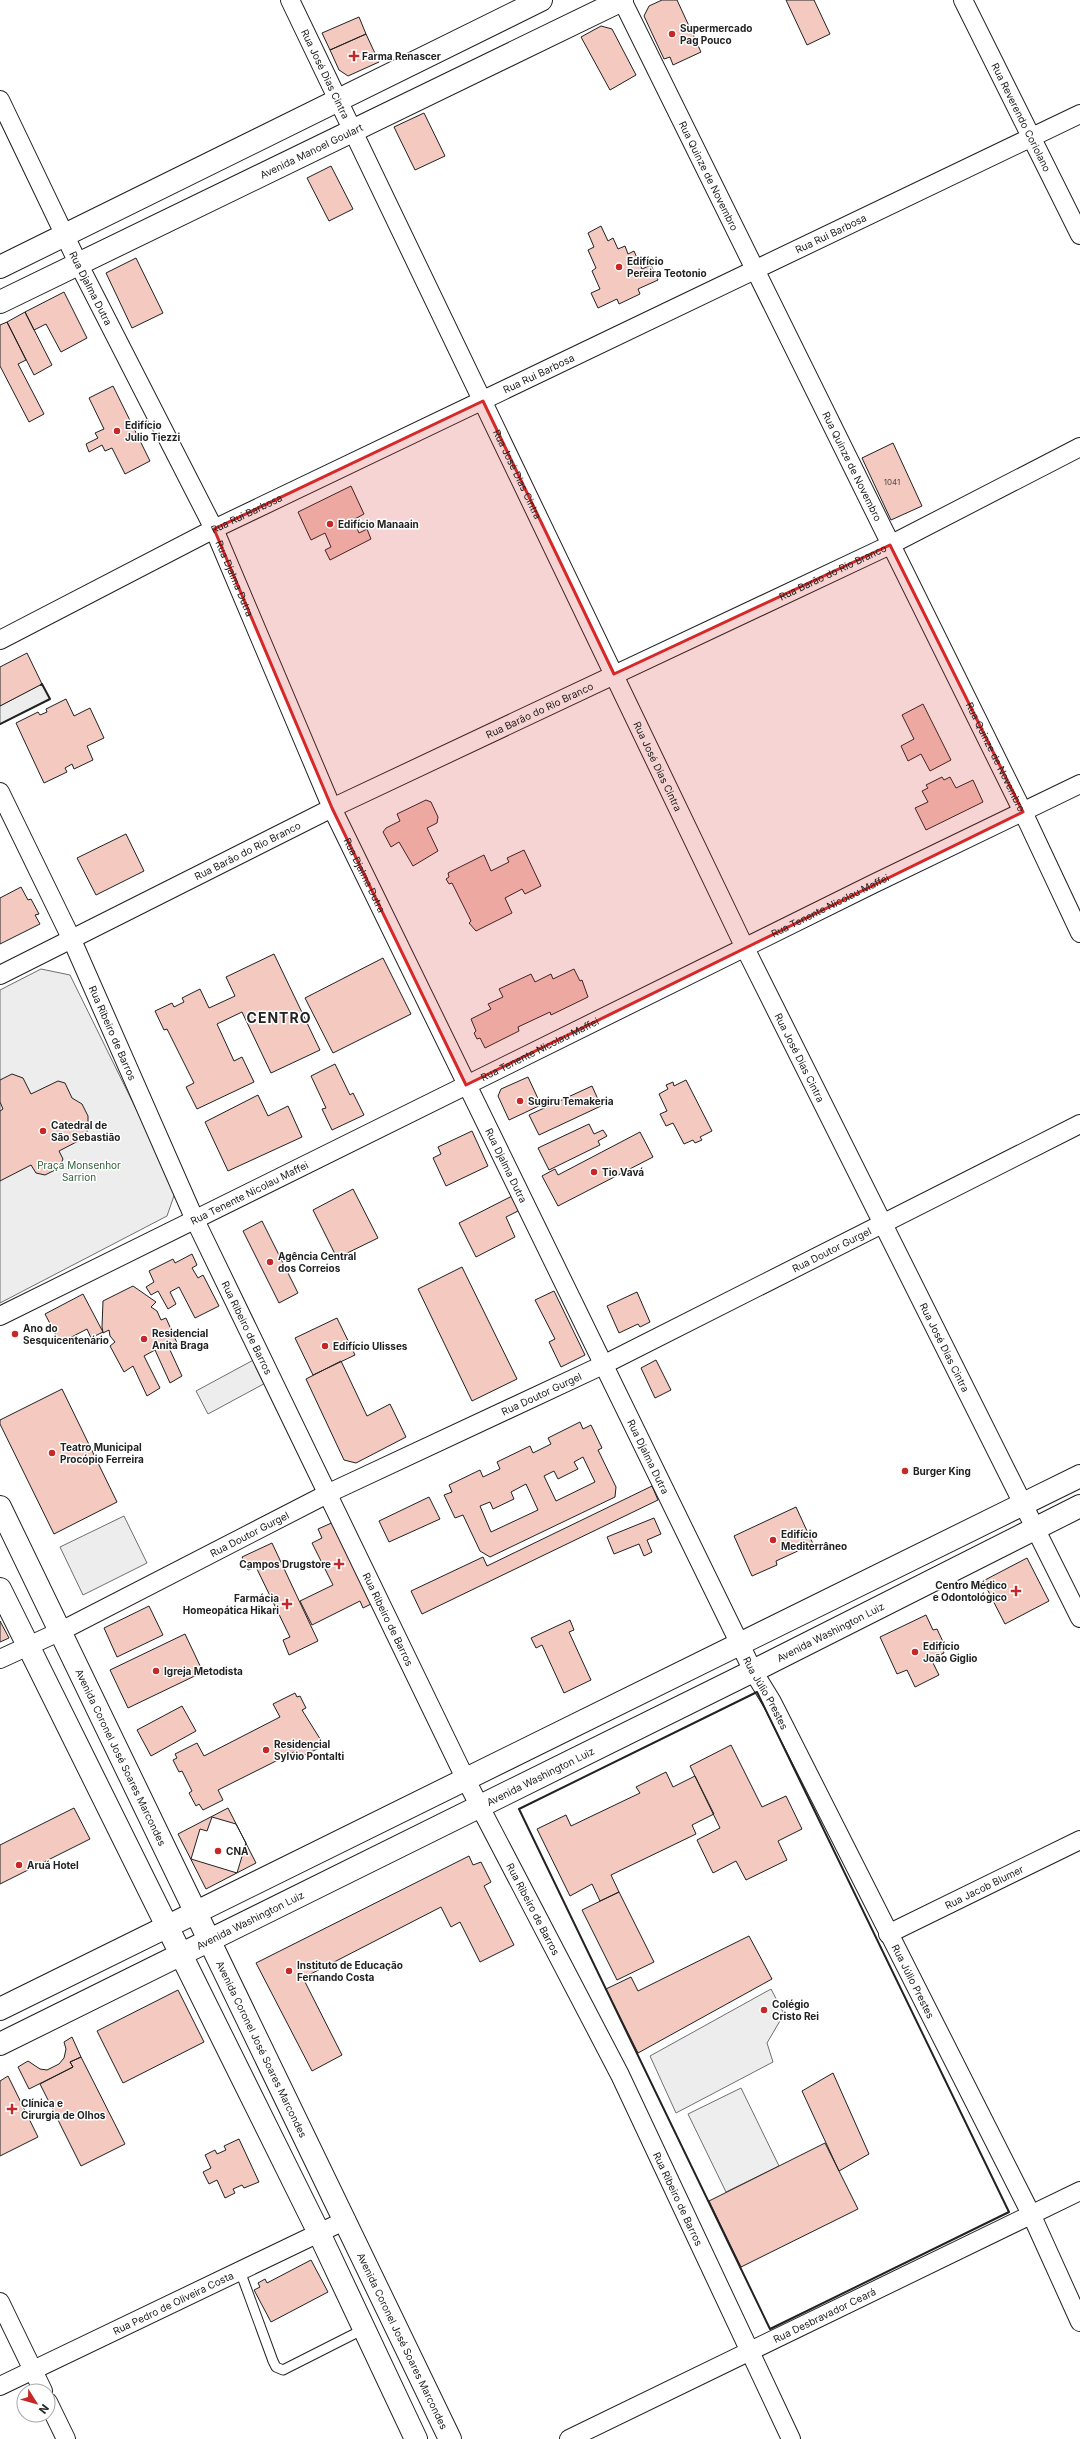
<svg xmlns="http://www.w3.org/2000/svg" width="1080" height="2439" viewBox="0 0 1080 2439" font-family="Inter,sans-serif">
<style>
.green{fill:#eee;stroke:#6f6f6f}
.parking{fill:#ededed;stroke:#6f6f6f}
.building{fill:#f3c9c0;stroke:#222;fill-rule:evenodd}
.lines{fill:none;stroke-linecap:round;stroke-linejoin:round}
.lane-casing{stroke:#222;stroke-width:11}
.street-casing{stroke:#222;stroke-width:20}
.secondary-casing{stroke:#222;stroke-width:24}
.lane{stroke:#fff;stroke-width:9}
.street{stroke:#fff;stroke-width:18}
.secondary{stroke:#fff;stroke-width:22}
.wall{stroke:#222;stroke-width:2}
.marked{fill:#d62828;fill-opacity:0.2;stroke:#d62828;stroke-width:3;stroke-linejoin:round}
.poi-dot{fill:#c62828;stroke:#fff;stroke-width:1.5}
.labels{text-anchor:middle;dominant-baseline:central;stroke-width:3;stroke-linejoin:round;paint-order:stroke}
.number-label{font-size:8px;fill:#564c4a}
.poi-label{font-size:10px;font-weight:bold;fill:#222;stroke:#fff;text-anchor:start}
.street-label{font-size:10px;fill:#222;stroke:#fff}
.park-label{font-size:10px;fill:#2f5e38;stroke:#fff}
.district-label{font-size:14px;font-weight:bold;letter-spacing:1px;fill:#222;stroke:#fff}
</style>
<rect width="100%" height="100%" fill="#fff"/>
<path class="green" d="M741,2088L779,2166L726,2192L688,2114Z"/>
<path class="parking" d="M42,684L50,699L0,724V706Z
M41,969L70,975L176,1190L167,1216L0,1303V990Z
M259,1357L271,1380L208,1414L196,1391Z
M124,1516L147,1563L83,1595L60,1547Z
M771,1989L784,2014L767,2043L773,2062L676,2113L650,2056Z"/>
<path class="building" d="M662,0H677L701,52L673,65L670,57L664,59L644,16L649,6Z
M786,0H814L830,34L807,45Z
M359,17L366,34L330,50L322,33Z
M601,26L612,29L636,75L610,90L581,37Z
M366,34L379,62L348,76L339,70L330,50Z
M424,113L445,156L415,170L394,127Z
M331,166L353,209L329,221L307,178Z
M601,226L608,241L613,238L618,249L625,246L628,254L634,251L642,269L651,265L658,280L638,289L640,294L619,304L617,299L598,308L591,293L600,289L592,271L596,268L588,250L594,247L588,233Z
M136,258L163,313L132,328L106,273Z
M64,292L87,338L61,352L46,324L34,330L25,312Z
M25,312L52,365L34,375L7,322Z
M7,322L26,360L18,364L44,414L29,422L0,366V325Z
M113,386L150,461L125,474L112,448L105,451L102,445L89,452L86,444L98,438L95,433L104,429L89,398Z
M893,443L922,506L891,520L862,458Z
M351,486L364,514L353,520L359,533L367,529L371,539L330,560L325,550L331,547L325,533L311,540L298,512Z
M27,653L42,684L0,706V667Z
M66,699L74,716L90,708L104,738L87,746L93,760L74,769L72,764L65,768L67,772L44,783L16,723L38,712L40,715L47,712L46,709Z
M923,704L951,760L930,771L921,754L908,761L901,746L914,739L902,715Z
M942,777L944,780L950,777L956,788L973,780L983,802L926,830L915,808L928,802L922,791L928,788L926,785Z
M426,800L431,802L438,817L437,823L427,828L438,851L413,866L399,842L391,847L383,832L386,828L400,821L397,814Z
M126,834L144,871L96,895L77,858Z
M524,850L541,886L525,894L522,889L505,898L512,913L476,931L469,923L471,921L452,883L449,884L446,879L449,877L448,873L484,855L491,871L509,862L507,858Z
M21,887L28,900L31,899L39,914L35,915L40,924L0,944V898Z
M274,954L320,1050L271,1073L242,1012L217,1024L234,1061L242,1057L254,1082L197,1109L186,1087L194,1083L167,1029L164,1030L155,1011L172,1003L174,1007L184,1002L182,998L200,989L209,1008L235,996L226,977Z
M383,958L411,1014L333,1053L305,998Z
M574,969L580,981L582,980L588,997L551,1015L550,1012L518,1027L519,1031L485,1048L480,1038L477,1039L474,1033L476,1031L471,1019L491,1009L488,1004L503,997L499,989L531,974L535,982L551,974L553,979Z
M335,1064L350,1095L353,1093L364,1115L332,1130L322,1109L326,1108L311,1076Z
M12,1074L23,1078L31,1094L58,1081L65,1083L72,1098L82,1104L88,1116V1125L86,1137L59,1151L63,1159L59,1168L45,1175L36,1173L31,1165L0,1181V1111L3,1109L0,1102V1080Z
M528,1077L541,1105L509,1120L498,1096L501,1089Z
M686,1080L712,1131L700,1137L702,1140L695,1143L693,1140L684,1144L673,1123L666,1126L660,1114L667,1111L659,1094L668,1089L666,1085L673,1082L674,1086Z
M592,1086L601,1106L539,1135L529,1115Z
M258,1095L268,1116L288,1106L302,1137L228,1171L205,1122Z
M589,1124L594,1134L603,1130L607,1136L598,1141L600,1145L549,1170L538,1148Z
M472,1131L488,1166L446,1186L433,1158L441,1154L438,1147Z
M640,1132L653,1157L558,1206L542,1176L555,1169L558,1175Z
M353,1189L378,1238L337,1258L313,1210Z
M514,1195L522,1209L506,1217L515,1237L476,1257L459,1223Z
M262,1221L298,1293L279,1303L243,1231Z
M192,1254L197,1265L192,1268L198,1278L203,1275L219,1306L195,1318L179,1287L170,1292L176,1304L168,1309L158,1291L151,1295L146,1287L154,1282L149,1271L173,1259L175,1263Z
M462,1267L517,1379L472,1401L418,1289Z
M133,1286L156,1302L151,1307L157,1311L161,1320L166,1318L178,1345L170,1350L182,1376L170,1383L155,1350L144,1356L160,1388L147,1396L133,1366L124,1372L110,1346L115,1342L110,1336L109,1330L103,1333L102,1327L103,1301Z
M554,1291L585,1355L561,1367L549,1342L555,1339L535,1300Z
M637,1292L650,1322L640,1327L638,1324L619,1333L607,1306Z
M83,1294L103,1332L91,1338L87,1329L60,1343L45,1314Z
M337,1318L355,1355L313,1375L295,1338Z
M656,1360L671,1390L655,1398L641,1368Z
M341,1361L367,1416L390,1404L406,1437L356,1463L344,1460L306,1379Z
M62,1389L117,1502L54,1534L0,1424V1420Z
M580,1422L583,1429L591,1425L602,1448L598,1450L616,1487L615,1497L490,1557L480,1551L463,1515L455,1518L444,1495L452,1492L449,1485L480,1470L483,1477L500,1469L497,1462L530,1446L533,1453L551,1444L548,1438ZM583,1457L595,1482L556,1501L544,1476L554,1471L558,1479L578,1469L574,1462ZM526,1484L538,1510L491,1532L480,1506L490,1502L493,1509L514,1499L511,1492Z
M652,1486L658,1500L422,1614L411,1591L483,1557L487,1566Z
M429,1497L440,1519L389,1542L379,1521Z
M796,1507L813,1544L776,1561L777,1565L752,1576L734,1536Z
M654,1518L661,1534L647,1540L652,1552L644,1556L639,1544L614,1554L607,1537Z
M336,1521L375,1602L363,1608L360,1601L312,1625L300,1601L333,1585L312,1543L322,1538L318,1529Z
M272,1543L318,1641L289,1655L283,1640L290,1637L256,1567L248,1570L242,1557Z
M1027,1558L1049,1601L1005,1624L983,1581Z
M149,1606L163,1635L117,1657L104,1628Z
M926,1615L933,1630L937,1629L946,1648L943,1650L944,1653L931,1659L939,1675L915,1687L907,1670L897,1674L880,1637Z
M570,1620L574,1630L569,1632L591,1680L564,1693L542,1645L536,1648L531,1638Z
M0,1621L9,1638L0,1642Z
M185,1634L203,1672L128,1708L110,1670Z
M295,1693L297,1697L300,1696L306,1708L302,1710L322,1742L319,1743L321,1747L297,1759L294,1752L218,1790L223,1800L203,1810L199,1804L196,1806L189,1793L192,1791L182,1771L179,1772L173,1760L177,1758L175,1754L197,1743L204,1756L280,1717L273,1704Z
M182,1706L196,1731L151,1756L137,1730Z
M731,1745L762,1807L786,1796L802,1829L778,1841L787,1860L746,1880L736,1861L713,1873L697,1840L720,1828L690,1766Z
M666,1772L673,1787L695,1776L714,1814L692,1825L696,1834L611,1875L619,1892L600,1901L592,1884L570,1896L537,1829L566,1815L571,1826L640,1793L636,1787Z
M74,1808L90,1839L0,1884V1845Z
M228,1808L256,1863L206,1889L178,1834Z
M212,1817L236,1824L246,1843L237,1873L191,1859L200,1829L207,1831Z
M469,1856L473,1865L481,1862L491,1882L484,1886L514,1945L480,1962L460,1922L451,1927L441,1907L303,1978L342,2055L312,2071L256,1963Z
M619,1892L654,1962L617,1980L582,1910Z
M749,1936L772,1979L638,2053L606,1989L631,1977L638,1991Z
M178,1990L204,2042L123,2083L97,2031Z
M72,2037L81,2057L70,2062L73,2067L29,2089L18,2067L28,2061L40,2069L47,2070L59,2064L64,2058L66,2049L64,2042Z
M81,2057L125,2144L81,2166L40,2084L73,2067L70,2062Z
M833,2073L869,2154L839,2171L802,2091Z
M8,2076L38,2137L0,2156V2081Z
M239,2139L259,2182L244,2188L242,2185L233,2189L235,2193L225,2198L217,2180L209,2184L203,2172L211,2168L205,2155L215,2150L217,2154L226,2150L224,2146Z
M825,2143L858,2209L741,2267L709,2201Z
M311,2260L328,2292L271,2322L254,2290L260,2287L258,2283L265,2279L267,2283Z"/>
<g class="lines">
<g class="lane-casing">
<path id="lane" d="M240,2271L273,2361L276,2367L283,2370L364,2329"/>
</g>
<g class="street-casing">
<g id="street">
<path id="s1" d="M290,0L745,948L1080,1618"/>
<path id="s2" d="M622,0L1023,812L1080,933"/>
<path id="s3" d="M963,0L1080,235"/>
<path id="s4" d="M0,100L78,263L214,529L332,808L753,1671L772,1702L1032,2216L1080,2322"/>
<path id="s5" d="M0,640L214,529L1080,114"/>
<path id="s6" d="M0,792L72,940L195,1220L466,1780L620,2075L791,2439"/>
<path id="s7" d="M0,975L332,808L890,545L1080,447"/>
<path id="s8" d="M0,1316L873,884L1080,784"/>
<path id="s9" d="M0,1659L61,1631L329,1493L605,1364L1080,1124"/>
<path id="s10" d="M888,1934L1080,1840"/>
<path d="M0,2302L43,2391"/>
<path id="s11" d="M0,2386L346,2220"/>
<path d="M48,2402L66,2439"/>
<path id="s12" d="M569,2439L1080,2191"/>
</g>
</g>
<g class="secondary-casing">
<g id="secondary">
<path d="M0,267L541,0"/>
<path id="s13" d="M0,302L622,0"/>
<path id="s14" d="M0,1507L450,2439"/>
<path d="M0,1589L319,2233L416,2439"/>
<path d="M0,2009L1080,1476"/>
<path id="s15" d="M0,2044L753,1671L1080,1506"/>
</g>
</g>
<use href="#lane" class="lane"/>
<use href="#street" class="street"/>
<use href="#secondary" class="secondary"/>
<path class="wall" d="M0,724L50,699L42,684L41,685
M757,1692L1009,2212L770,2329L519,1809Z"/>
</g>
<path class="marked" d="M483,401L614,674L890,545L1023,812L466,1085L332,808L214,529Z"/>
<g class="poi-dot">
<circle cx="672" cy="34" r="4"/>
<path d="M352 50h4v4h4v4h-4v4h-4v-4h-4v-4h4z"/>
<circle cx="619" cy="267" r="4"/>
<circle cx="117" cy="431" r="4"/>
<circle cx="330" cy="524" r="4"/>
<circle cx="520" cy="1101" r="4"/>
<circle cx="43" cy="1131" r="4"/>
<circle cx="594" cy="1172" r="4"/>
<circle cx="270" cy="1262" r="4"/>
<circle cx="15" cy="1334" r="4"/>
<circle cx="144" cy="1339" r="4"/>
<circle cx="325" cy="1346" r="4"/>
<circle cx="52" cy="1453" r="4"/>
<circle cx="905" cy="1471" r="4"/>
<circle cx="773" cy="1540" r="4"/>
<path d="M337 1558h4v4h4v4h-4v4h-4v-4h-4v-4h4z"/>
<path d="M1014 1585h4v4h4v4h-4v4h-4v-4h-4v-4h4z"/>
<path d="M285 1598h4v4h4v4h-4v4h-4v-4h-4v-4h4z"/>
<circle cx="915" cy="1652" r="4"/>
<circle cx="156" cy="1671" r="4"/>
<circle cx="266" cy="1750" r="4"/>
<circle cx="218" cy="1851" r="4"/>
<circle cx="19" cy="1865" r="4"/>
<circle cx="289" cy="1971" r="4"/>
<circle cx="764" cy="2010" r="4"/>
<path d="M10 2103h4v4h4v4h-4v4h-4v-4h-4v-4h4z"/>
</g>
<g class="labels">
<g class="number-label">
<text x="892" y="482">1041</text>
</g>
<g class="poi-label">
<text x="680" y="28">Supermercado<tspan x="680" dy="12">Pag Pouco</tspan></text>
<text x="362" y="56">Farma Renascer</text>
<text x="627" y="261">Edifício<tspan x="627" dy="12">Pereira Teotonio</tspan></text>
<text x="125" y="425">Edifício<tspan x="125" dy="12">Julio Tiezzi</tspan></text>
<text x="338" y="524">Edifício Manaain</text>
<text x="528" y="1101">Sugiru Temakeria</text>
<text x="51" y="1125">Catedral de<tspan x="51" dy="12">São Sebastião</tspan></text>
<text x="602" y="1172">Tio Vavá</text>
<text x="278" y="1256">Agência Central<tspan x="278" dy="12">dos Correios</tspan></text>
<text x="23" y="1328">Ano do<tspan x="23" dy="12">Sesquicentenário</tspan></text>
<text x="152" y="1333">Residencial<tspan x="152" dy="12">Anita Braga</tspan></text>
<text x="333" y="1346">Edifício Ulisses</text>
<text x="60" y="1447">Teatro Municipal<tspan x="60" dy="12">Procópio Ferreira</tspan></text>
<text x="913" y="1471">Burger King</text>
<text x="781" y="1534">Edifício<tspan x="781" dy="12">Mediterrâneo</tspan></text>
<text x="331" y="1564" text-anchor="end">Campos Drugstore</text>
<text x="1007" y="1585" text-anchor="end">Centro Médico<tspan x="1007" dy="12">e Odontológico</tspan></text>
<text x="279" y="1598" text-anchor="end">Farmácia<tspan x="279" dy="12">Homeopática Hikari</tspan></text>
<text x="923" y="1646">Edifício<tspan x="923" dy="12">João Giglio</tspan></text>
<text x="164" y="1671">Igreja Metodista</text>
<text x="274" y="1744">Residencial<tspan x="274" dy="12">Sylvio Pontalti</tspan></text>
<text x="226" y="1851">CNA</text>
<text x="27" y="1865">Aruá Hotel</text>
<text x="297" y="1965">Instituto de Educação<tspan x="297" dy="12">Fernando Costa</tspan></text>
<text x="772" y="2004">Colégio<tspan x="772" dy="12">Cristo Rei</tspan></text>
<text x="21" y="2103">Clínica e<tspan x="21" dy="12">Cirurgia de Olhos</tspan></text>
</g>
<g class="street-label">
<text stroke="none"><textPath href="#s1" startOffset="82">Rua José Dias Cintra</textPath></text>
<text stroke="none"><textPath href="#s3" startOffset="131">Rua Reverendo Coriolano</textPath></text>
<text stroke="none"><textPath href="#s13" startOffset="346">Avenida Manoel Goulart</textPath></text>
<text stroke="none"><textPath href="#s2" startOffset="196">Rua Quinze de Novembro</textPath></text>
<text stroke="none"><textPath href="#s5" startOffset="925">Rua Rui Barbosa</textPath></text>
<text stroke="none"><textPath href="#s4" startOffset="209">Rua Djalma Dutra</textPath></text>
<text stroke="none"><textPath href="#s5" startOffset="601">Rua Rui Barbosa</textPath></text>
<text stroke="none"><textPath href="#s2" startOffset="520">Rua Quinze de Novembro</textPath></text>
<text stroke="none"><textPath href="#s1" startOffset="526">Rua José Dias Cintra</textPath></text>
<text stroke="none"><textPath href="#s5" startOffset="277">Rua Rui Barbosa</textPath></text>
<text stroke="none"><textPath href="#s7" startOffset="925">Rua Barão do Rio Branco</textPath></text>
<text stroke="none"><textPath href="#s4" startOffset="533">Rua Djalma Dutra</textPath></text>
<text stroke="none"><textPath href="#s7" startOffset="601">Rua Barão do Rio Branco</textPath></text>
<text stroke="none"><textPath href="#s2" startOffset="844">Rua Quinze de Novembro</textPath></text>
<text stroke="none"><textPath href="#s1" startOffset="850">Rua José Dias Cintra</textPath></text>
<text stroke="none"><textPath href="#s7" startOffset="277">Rua Barão do Rio Branco</textPath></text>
<text stroke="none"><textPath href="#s4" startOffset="857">Rua Djalma Dutra</textPath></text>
<text stroke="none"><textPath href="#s8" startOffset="926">Rua Tenente Nicolau Maffei</textPath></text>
<text stroke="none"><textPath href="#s6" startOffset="266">Rua Ribeiro de Barros</textPath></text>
<text stroke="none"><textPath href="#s8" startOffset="602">Rua Tenente Nicolau Maffei</textPath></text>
<text stroke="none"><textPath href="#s1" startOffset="1174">Rua José Dias Cintra</textPath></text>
<text stroke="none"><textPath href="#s4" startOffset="1180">Rua Djalma Dutra</textPath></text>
<text stroke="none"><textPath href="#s8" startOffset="278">Rua Tenente Nicolau Maffei</textPath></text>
<text stroke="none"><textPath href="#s9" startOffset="927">Rua Doutor Gurgel</textPath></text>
<text stroke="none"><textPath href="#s6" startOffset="590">Rua Ribeiro de Barros</textPath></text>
<text stroke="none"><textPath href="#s1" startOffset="1498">Rua José Dias Cintra</textPath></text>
<text stroke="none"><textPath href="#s9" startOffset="603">Rua Doutor Gurgel</textPath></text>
<text stroke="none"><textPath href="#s4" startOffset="1504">Rua Djalma Dutra</textPath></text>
<text stroke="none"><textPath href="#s9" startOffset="279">Rua Doutor Gurgel</textPath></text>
<text stroke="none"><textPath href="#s6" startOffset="914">Rua Ribeiro de Barros</textPath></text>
<text stroke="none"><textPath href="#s15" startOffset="927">Avenida Washington Luiz</textPath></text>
<text stroke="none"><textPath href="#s4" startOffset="1768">Rua Júlio Prestes</textPath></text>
<text stroke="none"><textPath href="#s14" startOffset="278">Avenida Coronel José Soares Marcondes</textPath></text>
<text stroke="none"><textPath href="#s15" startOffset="603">Avenida Washington Luiz</textPath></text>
<text stroke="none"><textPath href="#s10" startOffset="107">Rua Jacob Blumer</textPath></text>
<text stroke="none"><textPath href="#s6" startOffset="1238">Rua Ribeiro de Barros</textPath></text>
<text stroke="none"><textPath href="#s15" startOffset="279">Avenida Washington Luiz</textPath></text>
<text stroke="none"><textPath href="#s4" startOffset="2092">Rua Júlio Prestes</textPath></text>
<text stroke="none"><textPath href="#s14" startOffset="602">Avenida Coronel José Soares Marcondes</textPath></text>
<text stroke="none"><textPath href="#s6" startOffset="1562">Rua Ribeiro de Barros</textPath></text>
<text stroke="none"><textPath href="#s11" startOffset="192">Rua Pedro de Oliveira Costa</textPath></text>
<text stroke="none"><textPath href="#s12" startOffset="284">Rua Desbravador Ceará</textPath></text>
<text stroke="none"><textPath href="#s14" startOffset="926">Avenida Coronel José Soares Marcondes</textPath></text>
</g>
<g class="park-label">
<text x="79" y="1165">Praça Monsenhor<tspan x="79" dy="12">Sarrion</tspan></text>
</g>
<g class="district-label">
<text x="279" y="1017">CENTRO</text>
</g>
</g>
<g transform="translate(36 2403) rotate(127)"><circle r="19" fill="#ffffff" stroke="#a7a7a7"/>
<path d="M0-3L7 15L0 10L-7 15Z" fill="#c62828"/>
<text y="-6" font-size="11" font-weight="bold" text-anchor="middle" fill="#222222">N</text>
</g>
</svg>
